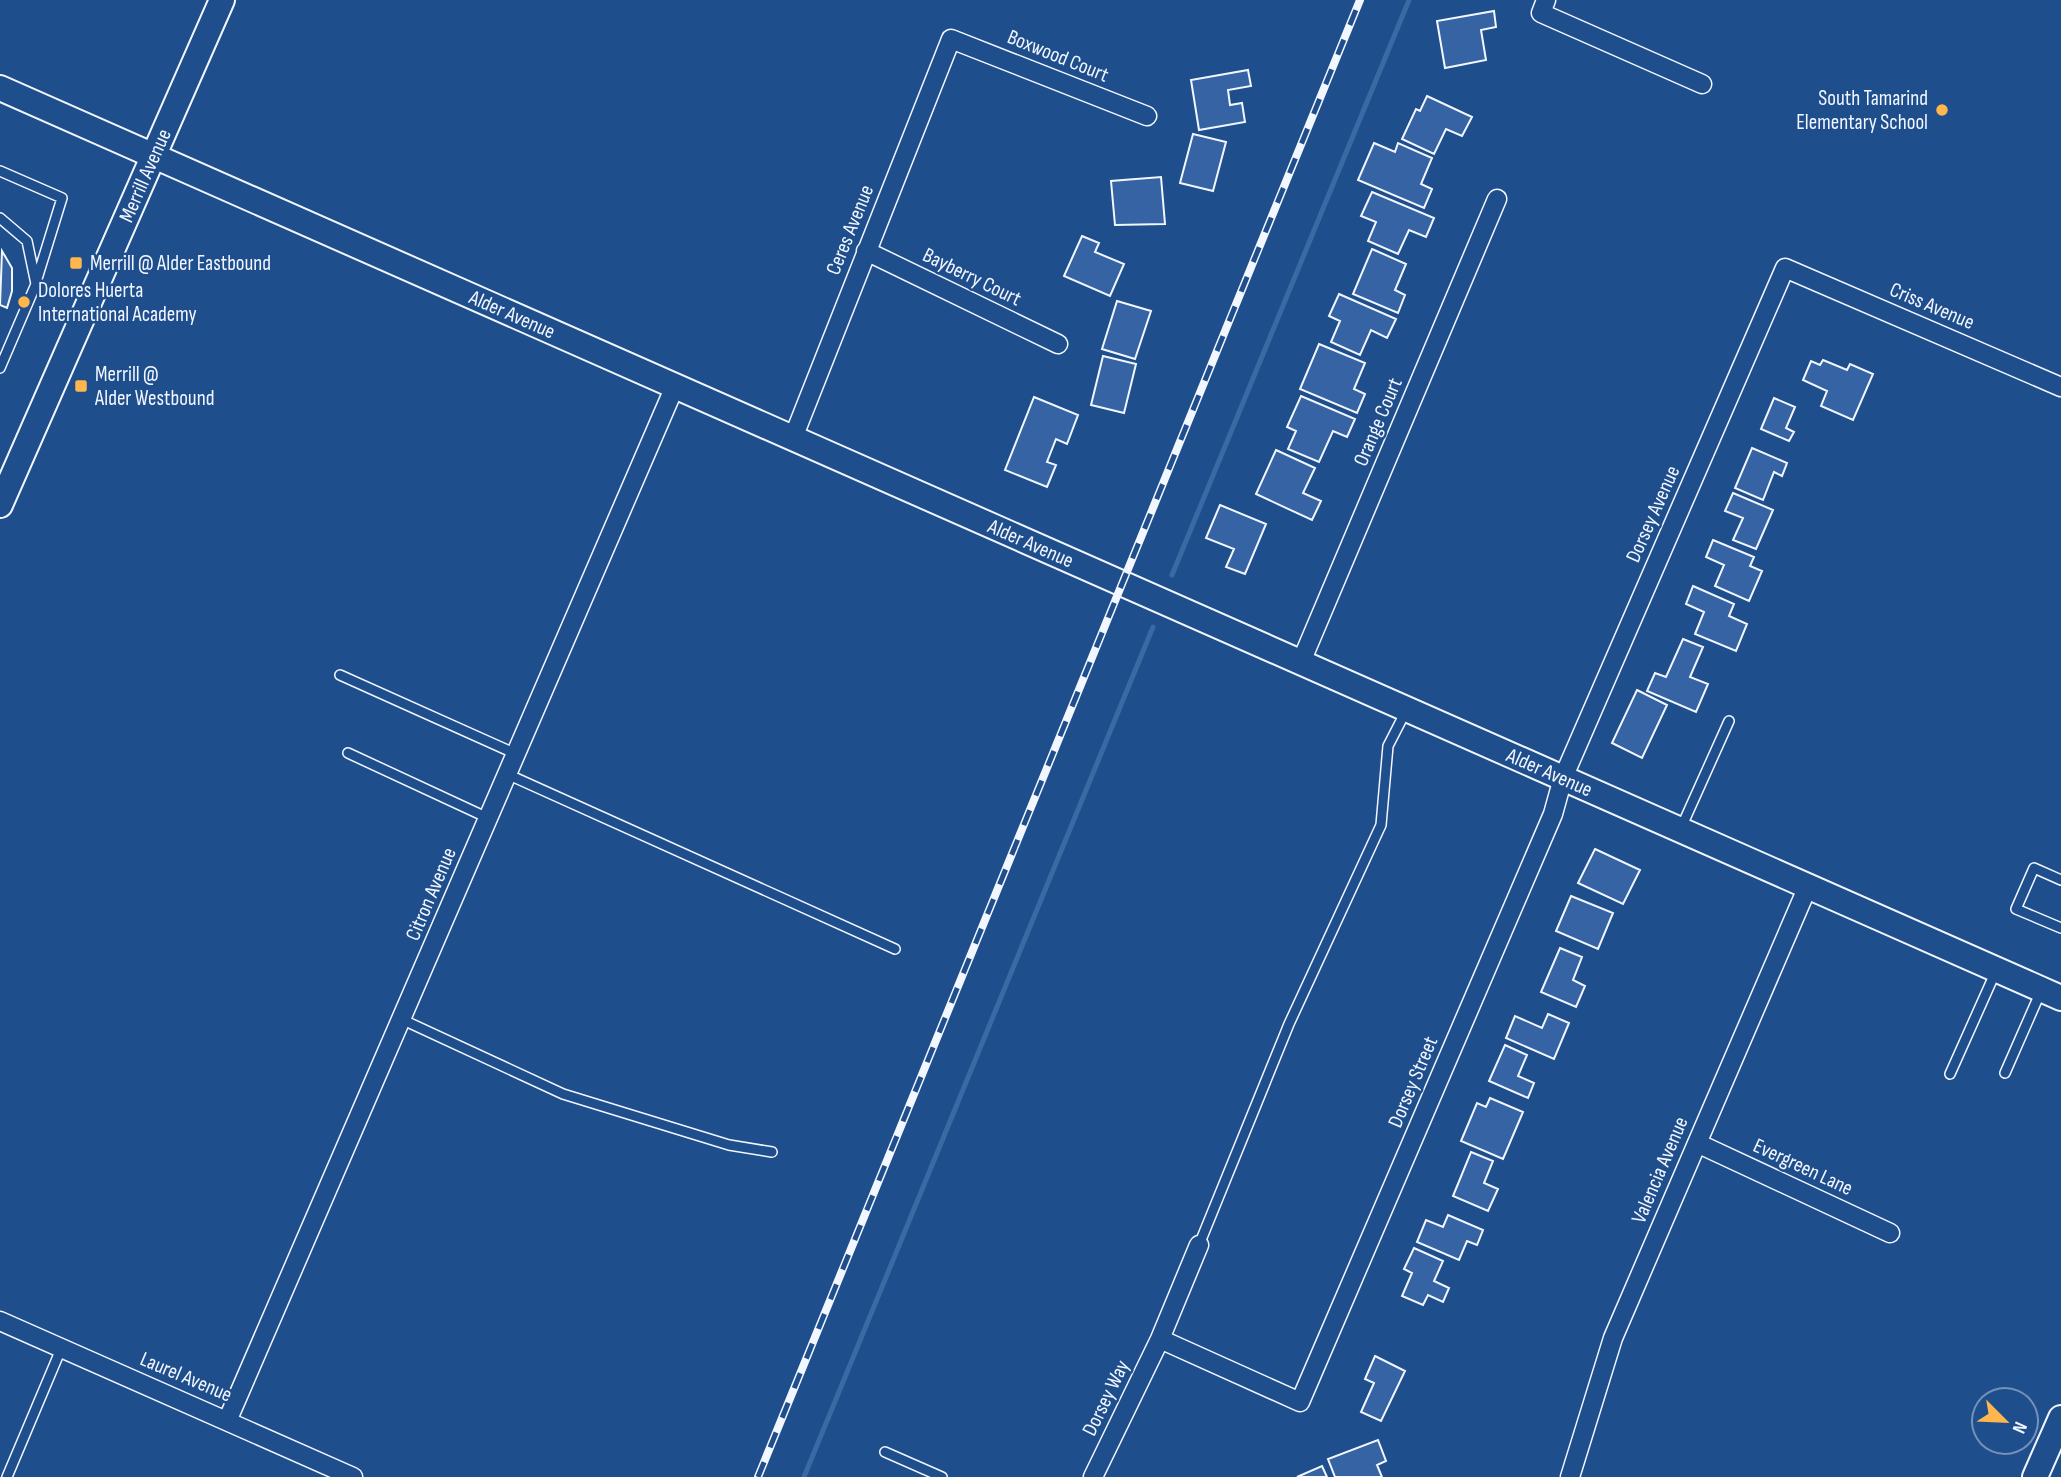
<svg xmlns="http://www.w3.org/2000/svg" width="2061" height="1477" viewBox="0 0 2061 1477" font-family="'Sofia Sans Condensed',sans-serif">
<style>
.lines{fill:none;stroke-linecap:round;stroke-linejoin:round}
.stream{stroke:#3b69a3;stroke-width:5}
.building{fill:#3563a3;stroke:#f2f6ff;stroke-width:2}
.lane-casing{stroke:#f2f6ff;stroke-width:12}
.street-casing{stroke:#f2f6ff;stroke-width:21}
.secondary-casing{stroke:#f2f6ff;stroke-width:28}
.lane{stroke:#1f4e8c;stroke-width:9}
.street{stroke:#1f4e8c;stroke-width:18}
.secondary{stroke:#1f4e8c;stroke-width:24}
.rail-casing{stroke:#f2f6ff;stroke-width:8}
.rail{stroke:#1f4e8c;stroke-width:5;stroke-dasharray:16;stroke-linecap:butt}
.poi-dot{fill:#ffb74d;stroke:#1f4e8c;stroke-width:2.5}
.labels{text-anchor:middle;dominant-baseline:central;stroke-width:5;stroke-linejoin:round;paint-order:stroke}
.street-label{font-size:21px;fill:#f2f6ff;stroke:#1f4e8c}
.poi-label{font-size:21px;fill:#f2f6ff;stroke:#1f4e8c;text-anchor:start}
</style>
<rect width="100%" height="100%" fill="#1f4e8c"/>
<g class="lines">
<path class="stream" d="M1172,575L1409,0
M804,1477L1153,627"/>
</g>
<path class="building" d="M1494,11L1496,27L1481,30L1486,60L1445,68L1437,21Z
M1248,70L1251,86L1228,90L1230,105L1242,103L1245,122L1199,130L1191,80Z
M1427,96L1472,117L1462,136L1446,129L1434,154L1402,139L1416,109L1420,111Z
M1193,134L1226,142L1213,191L1180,183Z
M1374,143L1395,152L1398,143L1432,158L1421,184L1432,189L1424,208L1358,180Z
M1161,177L1165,224L1115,225L1111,181Z
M1372,192L1434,218L1426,237L1409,230L1398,254L1368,241L1376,222L1361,216Z
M1082,236L1099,243L1095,252L1124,264L1110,296L1064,276Z
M1372,249L1406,264L1395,290L1405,295L1398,313L1353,294Z
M2,251L12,268V291L7,308L0,305Z
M1339,294L1396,319L1387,338L1371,330L1360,355L1331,342L1340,321L1329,316Z
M1117,301L1151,311L1135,359L1102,349Z
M1319,344L1365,363L1354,389L1365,394L1357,413L1300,389Z
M1103,356L1136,364L1124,413L1091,405Z
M1823,360L1847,370L1850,364L1873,374L1853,420L1821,406L1827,391L1803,380L1811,361L1820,365Z
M1301,396L1355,419L1347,437L1333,431L1319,462L1288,449L1296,431L1287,427Z
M1034,397L1078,415L1067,444L1056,439L1047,462L1056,465L1047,487L1005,470Z
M1774,398L1795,407L1786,428L1794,432L1789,441L1761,429Z
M1752,448L1787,463L1782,476L1774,472L1763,500L1735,488Z
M1276,450L1315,468L1303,493L1321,501L1312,520L1256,494Z
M1733,493L1773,510L1756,549L1733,540L1743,518L1725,511Z
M1220,505L1266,524L1245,574L1226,567L1234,549L1206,538Z
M1713,540L1754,557L1750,566L1762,571L1749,601L1715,586L1724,565L1706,557Z
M1693,586L1734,604L1729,616L1747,624L1736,651L1695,634L1704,612L1686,604Z
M1683,639L1703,647L1690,677L1708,684L1696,712L1647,691L1655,673L1666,677Z
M1637,690L1667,705L1642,758L1612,743Z
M1595,849L1640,870L1623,904L1578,883Z
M1571,896L1613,913L1598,949L1556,931Z
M1560,948L1582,957L1573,980L1585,986L1576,1007L1541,992Z
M1548,1014L1569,1023L1554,1059L1506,1038L1515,1016L1542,1028Z
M1505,1045L1527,1055L1518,1076L1534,1083L1528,1098L1489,1081Z
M1490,1098L1523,1112L1503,1159L1461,1141L1477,1103L1486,1107Z
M1471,1152L1493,1161L1484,1183L1498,1189L1488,1211L1453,1196Z
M1448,1215L1483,1230L1477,1245L1467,1241L1459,1260L1417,1242L1426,1220L1443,1227Z
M1414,1248L1443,1261L1434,1281L1449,1288L1443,1302L1428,1295L1423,1305L1402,1296L1412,1273L1404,1269Z
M1375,1356L1405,1371L1381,1421L1361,1412L1374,1383L1365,1379Z
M1378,1440L1386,1461L1377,1465L1382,1477H1335L1328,1459Z
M1322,1466L1327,1477H1297Z"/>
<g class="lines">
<g class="lane-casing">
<path id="lane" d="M0,171L62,198L36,282
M0,218L27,241L36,284L0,368
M340,675L516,754
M348,753L488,818
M507,774L895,949
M1681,828L1729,721
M2061,880L2034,868L2016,909L2061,928
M401,1019L563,1094L729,1145L772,1152
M2005,1073L2041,991
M1950,1074L1996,971
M1199,1245L1289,1024L1381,825L1388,746L1407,709
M885,1452L942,1477
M7,1477L61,1349"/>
</g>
<g class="street-casing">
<path id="street" d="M1546,0L1541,13L1702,84
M866,251L1058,344
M793,438L951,39L1147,116
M1301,662L1497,199
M1697,1143L1890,1233
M0,1321L353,1477
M1160,1339L1300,1402L1553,814L1563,778L1785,268L2061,387
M228,1419L675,386
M1093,1477L1160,1339L1199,1245
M1570,1477L1613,1338L1808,886"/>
</g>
<g class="secondary-casing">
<g id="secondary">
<path id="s1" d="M0,88L2061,998"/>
<path id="s2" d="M0,505L222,0"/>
<path d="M2035,1477L2061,1418"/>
</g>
</g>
<use href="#lane" class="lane"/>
<use href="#street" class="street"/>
<use href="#secondary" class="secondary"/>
<g class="rail-casing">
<path id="rail" d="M758,1477L1360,0"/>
</g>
<use href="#rail" class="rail"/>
</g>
<g class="poi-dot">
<circle cx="1942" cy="110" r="7"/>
<rect x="69" y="256" width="14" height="14" rx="3.5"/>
<circle cx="24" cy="302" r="7"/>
<rect x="74" y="379" width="14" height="14" rx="3.5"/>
</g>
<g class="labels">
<g class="street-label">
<text transform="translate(1058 56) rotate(22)">Boxwood Court</text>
<text stroke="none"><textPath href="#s2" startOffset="360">Merrill Avenue</textPath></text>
<text transform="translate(850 230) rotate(-68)">Ceres Avenue</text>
<text transform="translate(972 277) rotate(26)">Bayberry Court</text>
<text transform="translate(1932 306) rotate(23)">Criss Avenue</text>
<text stroke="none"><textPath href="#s1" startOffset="560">Alder Avenue</textPath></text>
<text transform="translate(1378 422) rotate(-67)">Orange Court</text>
<text transform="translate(1653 514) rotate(-66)">Dorsey Avenue</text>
<text stroke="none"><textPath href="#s1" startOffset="1127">Alder Avenue</textPath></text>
<text stroke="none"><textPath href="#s1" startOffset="1694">Alder Avenue</textPath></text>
<text transform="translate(431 894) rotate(-67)">Citron Avenue</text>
<text transform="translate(1413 1082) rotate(-67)">Dorsey Street</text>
<text transform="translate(1803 1167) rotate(25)">Evergreen Lane</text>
<text transform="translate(1660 1170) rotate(-67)">Valencia Avenue</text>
<text transform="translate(186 1377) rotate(23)">Laurel Avenue</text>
<text transform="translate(1106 1398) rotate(-64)">Dorsey Way</text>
</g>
<g class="poi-label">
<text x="1928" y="98" text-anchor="end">South Tamarind<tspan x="1928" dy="24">Elementary School</tspan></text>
<text x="90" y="263">Merrill @ Alder Eastbound</text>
<text x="38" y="290">Dolores Huerta<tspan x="38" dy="24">International Academy</tspan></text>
<text x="95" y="374">Merrill @<tspan x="95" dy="24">Alder Westbound</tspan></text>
</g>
</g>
<g transform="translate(2005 1421) rotate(114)"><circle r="33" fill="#1f4e8c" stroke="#7391ba" stroke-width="2"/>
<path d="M0-5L12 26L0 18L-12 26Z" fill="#ffb74d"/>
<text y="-10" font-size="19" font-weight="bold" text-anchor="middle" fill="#f2f6ff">N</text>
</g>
</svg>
